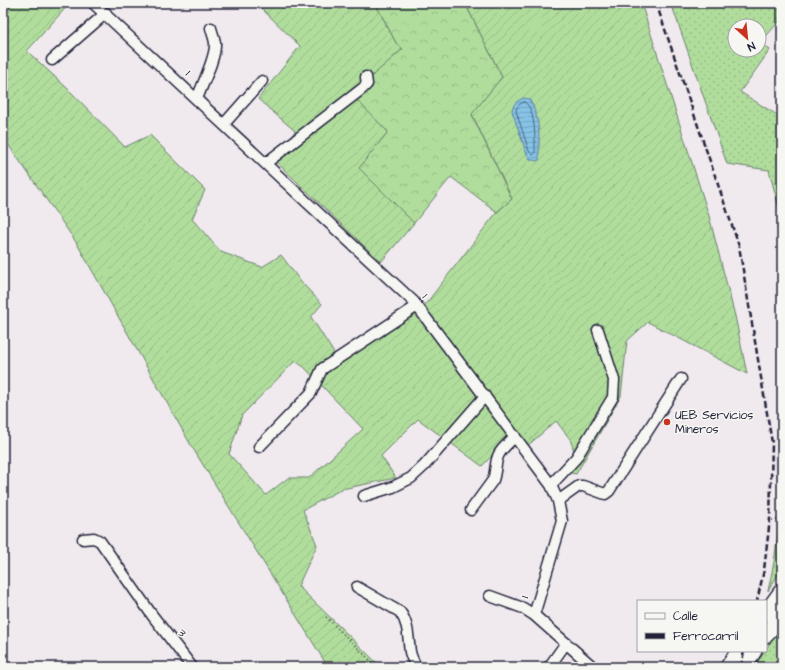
<svg xmlns="http://www.w3.org/2000/svg" width="785" height="670" viewBox="0 0 785 670" font-family="'Architects Daughter',sans-serif">
<style>
.grass{fill:url(#grass-dots);stroke:#69806c;fill-rule:evenodd}
.forest{fill:url(#forest-crowns);stroke:#69806c}
.garden{fill:url(#garden-furrows);stroke:#69806c;fill-rule:evenodd}
.water{fill:url(#water-rules);stroke:#5e83a2}
.lines{fill:none;stroke-linecap:round;stroke-linejoin:round}
.shore{stroke:#4a627f;stroke-width:1}
.minor-casing{stroke:#22223b;stroke-width:13}
.highway-casing{stroke:#22223b;stroke-width:18}
.path{stroke:#22223b;stroke-width:1.5;stroke-dasharray:1 3;stroke-linecap:butt}
.minor{stroke:#f6f6f2;stroke-width:10}
.highway{stroke:#f6f6f2;stroke-width:15}
.rail{stroke:#22223b;stroke-width:2.5;stroke-dasharray:6 3;stroke-linecap:butt}
.poi-dot{fill:#c8321e;stroke:#f6f6f2;stroke-width:1.5}
.labels{text-anchor:middle;dominant-baseline:central;stroke-width:3;stroke-linejoin:round;paint-order:stroke}
.street-label{font-size:12px;fill:#22223b;stroke:#f6f6f2}
.poi-label{font-size:12px;fill:#22223b;stroke:#f6f6f2;text-anchor:start}
</style>
<defs>
<pattern id="grass-dots" width="8" height="8" patternUnits="userSpaceOnUse"><rect width="8" height="8" fill="#b0dd9c"/><path d="M2 2h.1M6 6h.1" fill="none" stroke="#97bd87" stroke-width="1.8" stroke-linecap="round"/></pattern>
<pattern id="forest-crowns" width="20" height="18" patternUnits="userSpaceOnUse"><rect width="20" height="18" fill="#b0dd9c"/><path d="M2 6a3 3 0 1 1 6 0M12 15a3 3 0 1 1 6 0" fill="none" stroke="#97bd87"/></pattern>
<pattern id="garden-furrows" width="10" height="10" patternUnits="userSpaceOnUse"><rect width="10" height="10" fill="#b0dd9c"/><path d="M-1 1l2-2M0 10L10 0M9 11l2-2" fill="none" stroke="#97bd87"/></pattern>
<pattern id="water-rules" width="6" height="5" patternUnits="userSpaceOnUse"><rect width="6" height="5" fill="#86c3e6"/><path d="M0 2.5h6" fill="none" stroke="#73a7c6"/></pattern>
</defs>
<rect width="100%" height="100%" fill="#f0e9ee"/>
<filter id="ink" filterUnits="userSpaceOnUse"><feTurbulence type="fractalNoise" baseFrequency=".025" numOctaves="2"/><feDisplacementMap in="SourceGraphic" scale="8" xChannelSelector="R" yChannelSelector="G"/><feConvolveMatrix kernelMatrix="1 2 1 2 8 2 1 2 1" color-interpolation-filters="sRGB"/></filter>
<g filter="url(#ink)">
<path class="grass" d="M671,3H782V18L761,42L770,50L740,92L782,118V213L780,212L769,170L727,164ZM735,26H759V50H735Z
M780,429L782,430V500Z
M782,504V568L768,591L774,562Z
M782,625V667H754L765,651H766V649Z"/>
<path class="forest" d="M375,3H465L502,77L472,115L512,199L497,212L451,177L414,223L359,168L351,94L396,43Z"/>
<path class="garden" d="M3,3L69,4L27,51L67,88L125,147L150,135L205,190L192,219L221,252L262,267L281,255L301,282L322,304L311,317L339,361L421,310L497,212L512,199L472,114L502,77L465,3H641L709,216L735,316L747,374L648,322L627,341L621,396L576,474L567,472L575,454L570,439L556,421L526,447L516,431L482,466L418,419L381,456L396,478L342,489L303,510L317,545L298,586L381,667H328L192,447L76,242L3,137ZM295,361L304,367L363,429L309,478H288L266,495L229,454L242,415Z
M256,3H375L396,43L403,49L351,94L388,132L359,168L414,223L381,262L275,161L295,131L258,99L300,46Z"/>
<path class="water" d="M524,98L529,99C541,117 539,139 539,160L536,161L530,159L526,152L512,111C514,103 516,101 524,98Z"/>
<g class="lines">
<path class="shore" d="M524,102C536,107 535,141 535,153L533,155L529,151L516,111C517,106 519,104 524,102Z"/>
<g class="minor-casing">
<path id="minor" d="M93,3L414,302L551,485L558,501L562,521L534,615
M52,60L106,13
M197,99C202,85 216,57 215,44C215,39 212,33 211,28
M224,124L262,81
M266,163L362,89L367,84L366,77
M259,447L311,393L322,369L417,306
M551,485L576,458L613,397L614,380L598,330
M364,496L393,487L411,478L424,466L485,396
M558,501L579,486H583L605,494L609,491L681,379
M471,510L493,480C496,472 495,461 499,454C503,447 510,442 515,436
M83,539L94,538L100,541L152,615L192,667
M357,587L400,612C409,624 408,638 410,652C411,657 414,662 416,667
M490,596L523,608L534,615L593,667
M549,667L566,643"/>
</g>
<g class="highway-casing">
<path id="highway" d="M766,613L782,591
M766,635L782,613
M728,667L739,651
M743,667L754,651"/>
</g>
<path class="path" d="M772,520H782
M326,617L377,667"/>
<use href="#minor" class="minor"/>
<use href="#highway" class="highway"/>
<path class="rail" d="M656,3L739,246L772,443L770,519L764,570L757,601
M741,667L744,651"/>
</g>
</g>
<circle class="poi-dot" cx="667" cy="422" r="4"/>
<g class="labels">
<g class="street-label">
<text transform="translate(188 73) rotate(43)">1</text>
<text transform="translate(425 296) rotate(49)">1</text>
<text transform="translate(525 597) rotate(-73)">1</text>
<text transform="translate(182 633) rotate(52)">3</text>
</g>
<g class="poi-label">
<text x="675" y="415">UEB Servicios<tspan x="675" dy="14">Mineros</tspan></text>
</g>
</g>
<rect width="785" height="670" fill="none" stroke="#f6f6f2" stroke-width="16"/>
<rect x="8" y="8" width="769" height="654" fill="none" stroke="#22223b" stroke-width="1.5" filter="url(#ink)"/>
<rect x="637" y="600" width="130" height="52" fill="#f6f6f2" stroke="#a1a1a9"/>
<rect x="645" y="613" width="20" height="6" fill="#f6f6f2" stroke="#a1a1a9"/>
<text x="673" y="620" font-size="12" fill="#22223b">Calle</text>
<rect x="645" y="633" width="20" height="6" fill="#22223b" stroke="#a1a1a9"/>
<text x="673" y="640" font-size="12" fill="#22223b">Ferrocarril</text>
<g transform="translate(747 38) rotate(153)"><circle r="19" fill="#f6f6f2" stroke="#a1a1a9"/>
<path d="M0-3L7 15L0 10L-7 15Z" fill="#c8321e"/>
<text y="-6" font-size="11" font-weight="bold" text-anchor="middle" fill="#22223b">N</text>
</g>
</svg>
